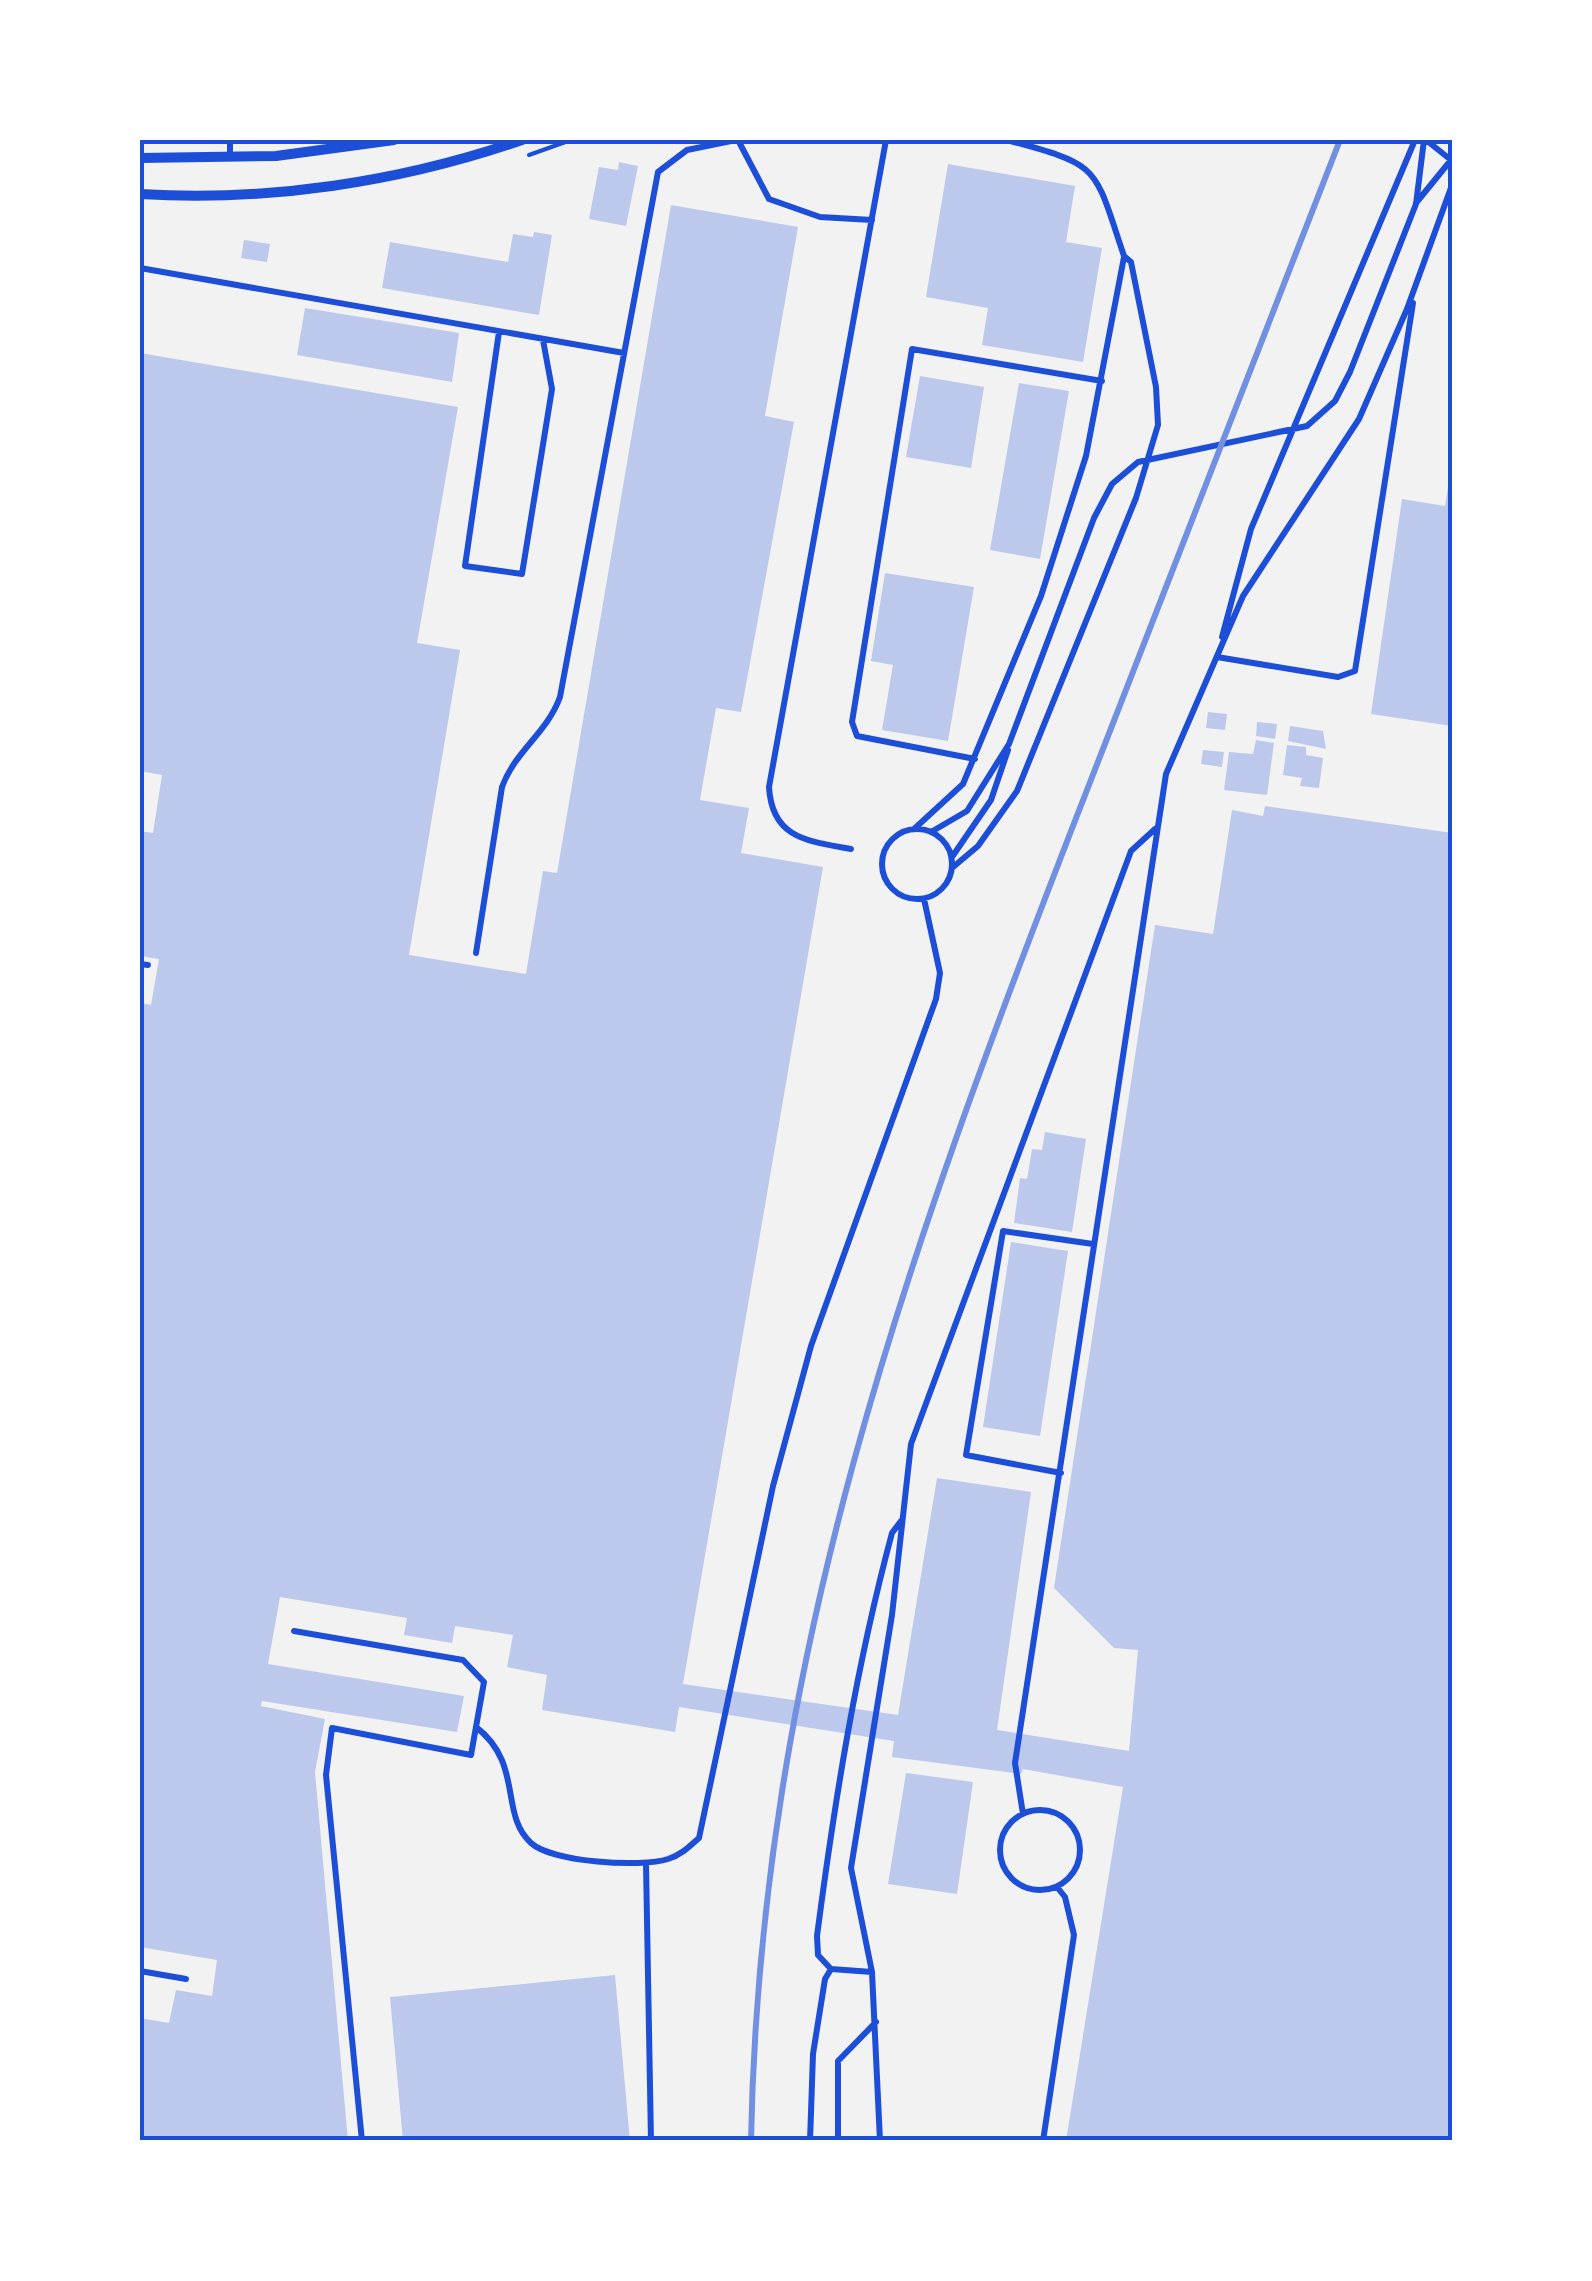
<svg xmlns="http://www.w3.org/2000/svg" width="1592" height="2281" viewBox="0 0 1592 2281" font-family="'Asap Condensed',sans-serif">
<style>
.building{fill:#bdc9ec}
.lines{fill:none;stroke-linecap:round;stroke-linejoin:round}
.path{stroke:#1d4ed8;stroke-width:4}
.service{stroke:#1d4ed8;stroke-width:6}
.minor{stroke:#1d4ed8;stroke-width:10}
.rail{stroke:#7290e2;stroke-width:6}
.neatline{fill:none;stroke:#1d4ed8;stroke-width:4}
</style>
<rect width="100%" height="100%" fill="#f2f2f2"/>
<path class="building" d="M619,162L638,166L626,226L589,219L599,167L618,170Z
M948,164L1075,186L1066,242L1102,248L1083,362L982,345L988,308L926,297Z
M671,205L798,227L765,416L794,422L741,712L716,708L700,800L749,808L741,853L823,867L683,1684L898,1715L937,1478L1031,1492L997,1730L1129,1751L1138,1650L1114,1648L1054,1588L1155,925L1213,934L1232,810L1263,816L1265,806L1452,833V2141H1066L1123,1787L1023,1769L1021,1774L892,1757L894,1741L679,1707L675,1732L542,1710L547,1675L507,1667L513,1635L455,1626L452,1643L404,1635L407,1618L280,1597L268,1664L464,1696L457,1732L262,1701L261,1706L325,1719L315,1772L348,2141H140V2018L169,2023L176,1990L212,1996L217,1960L140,1947V1003L151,1005L159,959L140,956V831L153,833L162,775L140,771V353L458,407L417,643L460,650L409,955L526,974L543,871L557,873Z
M534,232L552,235L539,315L382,288L390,242L508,262L513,234L533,237Z
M244,240L270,244L267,262L241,258Z
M305,308L459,333L452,382L297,355Z
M920,376L984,387L971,468L906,457Z
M1019,383L1069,391L1040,559L990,550Z
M1450,475L1452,726L1371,714L1402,499L1445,506Z
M885,573L974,587L948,741L882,730L893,665L871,661Z
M1208,712L1227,714L1225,730L1206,728Z
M1257,722L1277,724L1275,739L1256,736Z
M1290,726L1323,731L1326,749L1288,741Z
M1256,740L1274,743L1267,795L1224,790L1229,752L1253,754Z
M1287,745L1306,747V755L1323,758L1319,788L1300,786L1302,778L1283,775Z
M1203,750L1224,752L1222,767L1201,764Z
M1045,1132L1086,1139L1072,1232L1014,1223L1020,1178L1027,1179L1032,1149L1042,1150Z
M1011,1242L1068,1251L1040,1436L983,1427Z
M906,1773L973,1782L957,1894L888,1884Z
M615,1975L630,2141H403L390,1997Z"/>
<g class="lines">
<path class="path" d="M529,155L571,140"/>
<path class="service" d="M738,140L769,199L820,217L872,220
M1426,140L1451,160
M230,158V140
M1416,203L1451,160
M140,268L624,353
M499,332L465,566L522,574L552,389L543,340
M1222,637L1251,529L1415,140
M1217,657L1338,677L1355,671L1413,303
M975,759L857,736L852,722L912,349L1102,381
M882 864a35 35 0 1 1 70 0a35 35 0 1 1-70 0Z
M914,829L963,784L1041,596L1086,456L1124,257
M931,832L967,811L1009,744L1094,518L1112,484L1138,462L1307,426L1335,401L1350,372L1416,204L1424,140
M851,849C808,841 772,839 769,787L886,140
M952,857L991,800L1008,750
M952,868L978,846L1017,791L1136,498L1158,425L1156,387L1131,262L1124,256C1093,164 1102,166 1007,140
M476,953L502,787C515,751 547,733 560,697L658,172L687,150L736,140
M140,964L148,965
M1061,1473L966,1455L1003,1231L1093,1244
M294,1631L463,1660L484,1682L471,1755L332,1728L326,1775L362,2141
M476,1727C524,1764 499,1814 531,1843C552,1862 641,1868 668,1859C681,1855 689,1847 699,1838L773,1486L811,1346L936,999L940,973L924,899
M1000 1850a40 40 0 1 1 80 0a40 40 0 1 1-80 0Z
M1023,1814L1015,1763L1166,774L1243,596L1359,419L1407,309L1452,185
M646,1864L651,2141
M831,1969L818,1955L817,1936C835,1799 856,1667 892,1533L901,1521
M140,1971L186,1979
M810,2141L813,2054L825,1979L831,1969L872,1972
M838,2141V2061L876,2022
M880,2141L872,1972L851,1868L892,1615L911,1444L1131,851L1155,829
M1043,2141L1074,1935L1065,1897L1057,1887"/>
<path class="minor" d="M140,158L276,156L394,140
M140,194C268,202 401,182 522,140"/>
<path class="rail" d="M751,2141C760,1659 908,1250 1080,808C1167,585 1253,363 1340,140"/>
</g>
<rect width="1592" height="2281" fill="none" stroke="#ffffff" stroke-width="285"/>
<rect x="142" y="142" width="1308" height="1996" class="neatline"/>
</svg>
